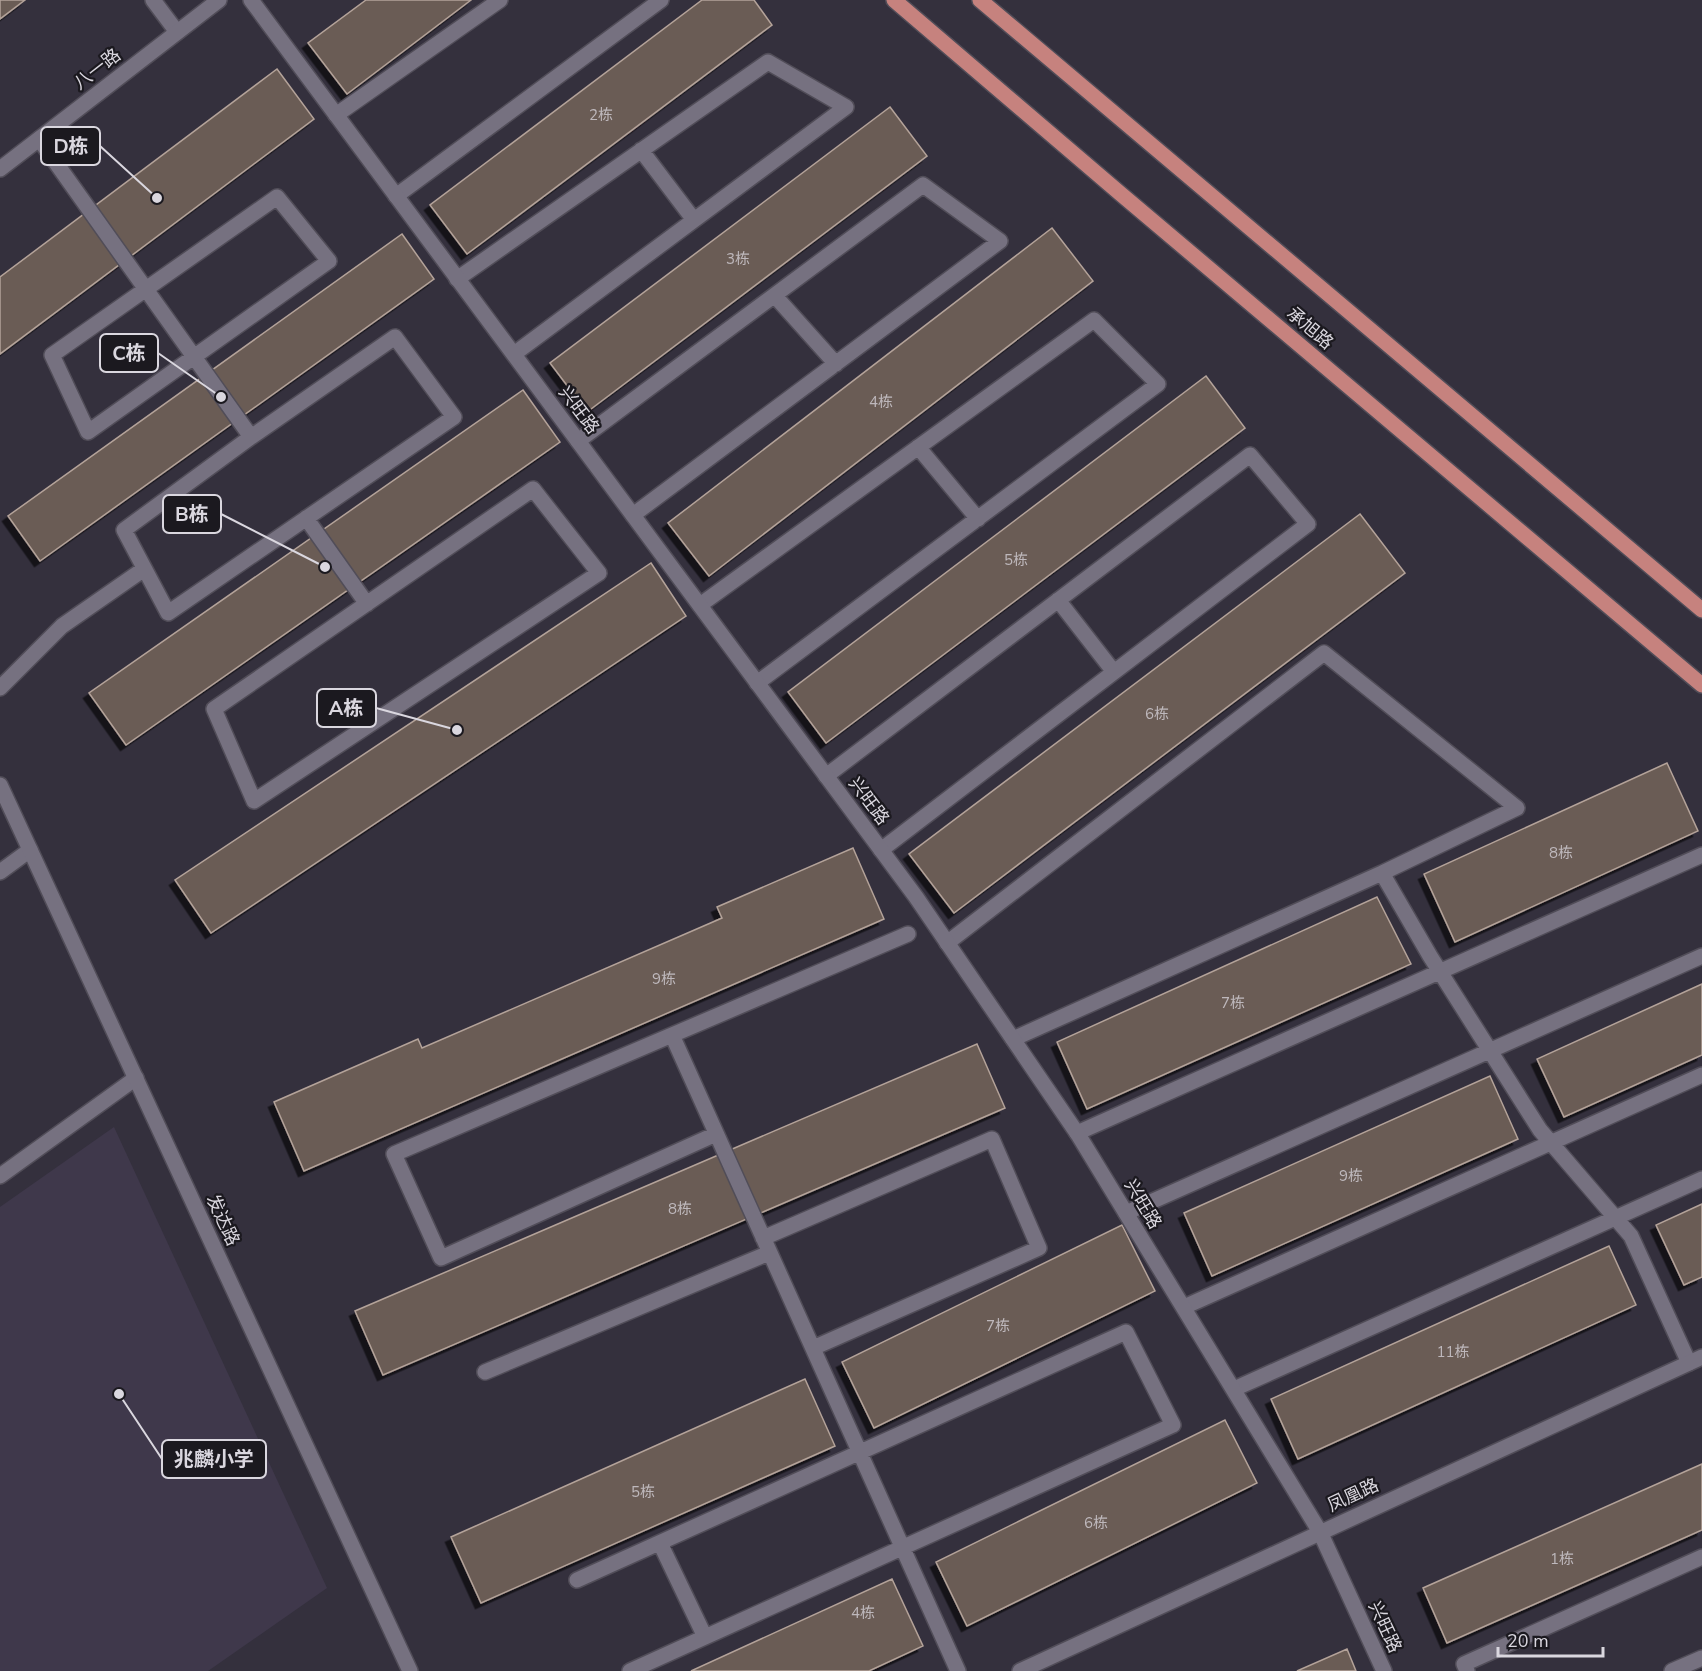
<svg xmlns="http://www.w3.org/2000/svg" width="1702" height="1671" viewBox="0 0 1702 1671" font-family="'Nunito Sans','Noto Sans SC',sans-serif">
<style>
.built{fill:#3f384b}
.building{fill:#6b5c54;stroke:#b4a39a;stroke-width:1.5;filter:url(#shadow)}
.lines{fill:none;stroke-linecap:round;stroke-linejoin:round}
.service-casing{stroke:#514d58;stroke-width:18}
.minor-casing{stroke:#514d58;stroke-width:18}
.tertiary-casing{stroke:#514d58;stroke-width:18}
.primary-casing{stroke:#514d58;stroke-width:18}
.service{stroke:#767180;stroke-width:15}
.minor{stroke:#767180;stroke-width:15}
.tertiary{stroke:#767180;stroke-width:15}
.primary{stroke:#c6827e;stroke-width:15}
.labels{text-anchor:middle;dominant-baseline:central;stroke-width:4.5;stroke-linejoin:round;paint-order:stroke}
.number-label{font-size:15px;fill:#beb8bc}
.street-label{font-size:18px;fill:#dad7df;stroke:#1b191f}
.leader{fill:none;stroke:#dad7df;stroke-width:2}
.callout-dot{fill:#dad7df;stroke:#1b191f;stroke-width:2}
.callout{fill:#1b191f;stroke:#dad7df;stroke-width:2}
.callout-label{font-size:20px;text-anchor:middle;font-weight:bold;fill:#dad7df}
</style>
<defs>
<filter id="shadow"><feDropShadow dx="-5.5" dy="5.5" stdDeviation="0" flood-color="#0009"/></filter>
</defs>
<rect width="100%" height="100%" fill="#34303d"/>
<path class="built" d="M114,1127L327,1588L208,1671H0V1207Z"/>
<path class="building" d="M0,0H25L0,19Z
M366,0H471L347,94L308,43Z
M702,0H754L772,25L467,254L430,205Z
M277,69L314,119L0,354V277Z
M890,107L927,156L587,412L550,363Z
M1052,228L1093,281L709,576L668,523Z
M402,234L434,279L40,561L8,516Z
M1206,376L1245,428L826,743L788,692Z
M523,390L560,442L126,745L89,693Z
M1360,514L1405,573L954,913L909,854Z
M651,563L686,616L211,933L175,880Z
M1667,763L1698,831L1455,942L1424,874Z
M853,848L884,919L304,1171L274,1102L418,1039L422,1048L722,918L717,907Z
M1377,897L1411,964L1087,1109L1057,1042Z
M1702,984V1055L1564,1117L1537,1059Z
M977,1044L1005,1108L383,1375L355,1311Z
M1490,1076L1518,1139L1212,1276L1184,1213Z
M1702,1204V1277L1684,1285L1656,1225Z
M1122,1225L1155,1291L874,1428L842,1362Z
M1609,1246L1636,1305L1298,1459L1271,1399Z
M805,1379L835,1446L481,1603L451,1537Z
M1225,1420L1257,1483L967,1626L936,1562Z
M1702,1464V1530L1447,1643L1423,1588Z
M892,1579L923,1646L869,1671H691Z
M1347,1649L1356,1671H1297Z"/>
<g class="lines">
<g class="service-casing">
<path id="service" d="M153,0L177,32
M336,115L500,0
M39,139L251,437
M641,150L694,220
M396,196L661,0
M277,197L329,261L88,432L52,355Z
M457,279L768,62L846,107L514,354
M775,296L836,364
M395,337L454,417L168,613L124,530L251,437Z
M578,441L923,185L1000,241L633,515
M918,447L978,519
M533,489L599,573L254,801L214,709Z
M306,518L367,604
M1058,600L1114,672
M700,605L1094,320L1158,384L757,683
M0,688L62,626L144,569
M826,776L1250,455L1308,524L881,850
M0,872L30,850
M1382,873L1430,956L1540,1130L1631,1236L1689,1363
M947,943L1324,653L1517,808L1382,873L1013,1039
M672,1035L958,1671
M1077,1133L1702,855
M716,1134L441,1258L394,1154L908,934
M1126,1213L1702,956
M763,1238L992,1139L1039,1248L813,1348
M1184,1307L1702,1075
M485,1372L769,1253
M1234,1389L1702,1179
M660,1543L705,1637
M577,1580L1126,1332L1173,1425L630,1671
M1467,1671L1464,1664L1702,1557
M1672,1671L1702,1658"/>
</g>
<g class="minor-casing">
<path id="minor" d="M0,1176L136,1078"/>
</g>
<g class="tertiary-casing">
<path id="tertiary" d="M251,0L916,897L1079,1136L1320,1532L1384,1671
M0,169L219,0
M0,785L410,1671
M1020,1671L1702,1357"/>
</g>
<g class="primary-casing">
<path id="primary" d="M894,0L1122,195L1702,685
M980,0L1702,610"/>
</g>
<use href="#service" class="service"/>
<use href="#minor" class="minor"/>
<use href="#tertiary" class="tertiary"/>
<use href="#primary" class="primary"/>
</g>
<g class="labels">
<g class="number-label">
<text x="601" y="115">2栋</text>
<text x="738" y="259">3栋</text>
<text x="881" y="402">4栋</text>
<text x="1016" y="560">5栋</text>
<text x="1157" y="714">6栋</text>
<text x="1561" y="853">8栋</text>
<text x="664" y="979">9栋</text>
<text x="1233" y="1003">7栋</text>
<text x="1351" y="1176">9栋</text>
<text x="680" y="1209">8栋</text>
<text x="998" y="1326">7栋</text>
<text x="1453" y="1352">11栋</text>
<text x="643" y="1492">5栋</text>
<text x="1096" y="1523">6栋</text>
<text x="1562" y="1559">1栋</text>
<text x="863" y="1613">4栋</text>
</g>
<g class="street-label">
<text transform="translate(97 69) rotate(-38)">八一路</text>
<text transform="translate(1310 328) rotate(40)">承旭路</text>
<text transform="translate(579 410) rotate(53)">兴旺路</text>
<text transform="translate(869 801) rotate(53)">兴旺路</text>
<text transform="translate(1143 1204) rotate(59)">兴旺路</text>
<text transform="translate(223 1220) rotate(65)">发达路</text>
<text transform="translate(1353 1495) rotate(-25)">凤凰路</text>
<text transform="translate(1385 1627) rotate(65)">兴旺路</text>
</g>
</g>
<path class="leader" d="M157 198L100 146M221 397L158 353M325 567L221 514M457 730L376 708M119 1394L162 1459"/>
<g class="callout-dot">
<circle cx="157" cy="198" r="6"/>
<circle cx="221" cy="397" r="6"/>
<circle cx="325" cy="567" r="6"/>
<circle cx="457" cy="730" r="6"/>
<circle cx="119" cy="1394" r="6"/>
</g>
<g class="callout">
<rect x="41" y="127" width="59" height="38" rx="6"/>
<rect x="100" y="334" width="58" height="38" rx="6"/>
<rect x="163" y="495" width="58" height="38" rx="6"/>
<rect x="317" y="689" width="59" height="38" rx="6"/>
<rect x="162" y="1440" width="104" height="38" rx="6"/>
</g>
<g class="callout-label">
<text x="71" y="153">D栋</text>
<text x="129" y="360">C栋</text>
<text x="192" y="521">B栋</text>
<text x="346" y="715">A栋</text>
<text x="214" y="1466">兆麟小学</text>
</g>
<path d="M1498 1647v9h105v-9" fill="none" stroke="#dad7df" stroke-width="3"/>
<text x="1507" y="1647" font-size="18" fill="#dad7df" stroke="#1b191f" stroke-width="4.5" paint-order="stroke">20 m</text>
</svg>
